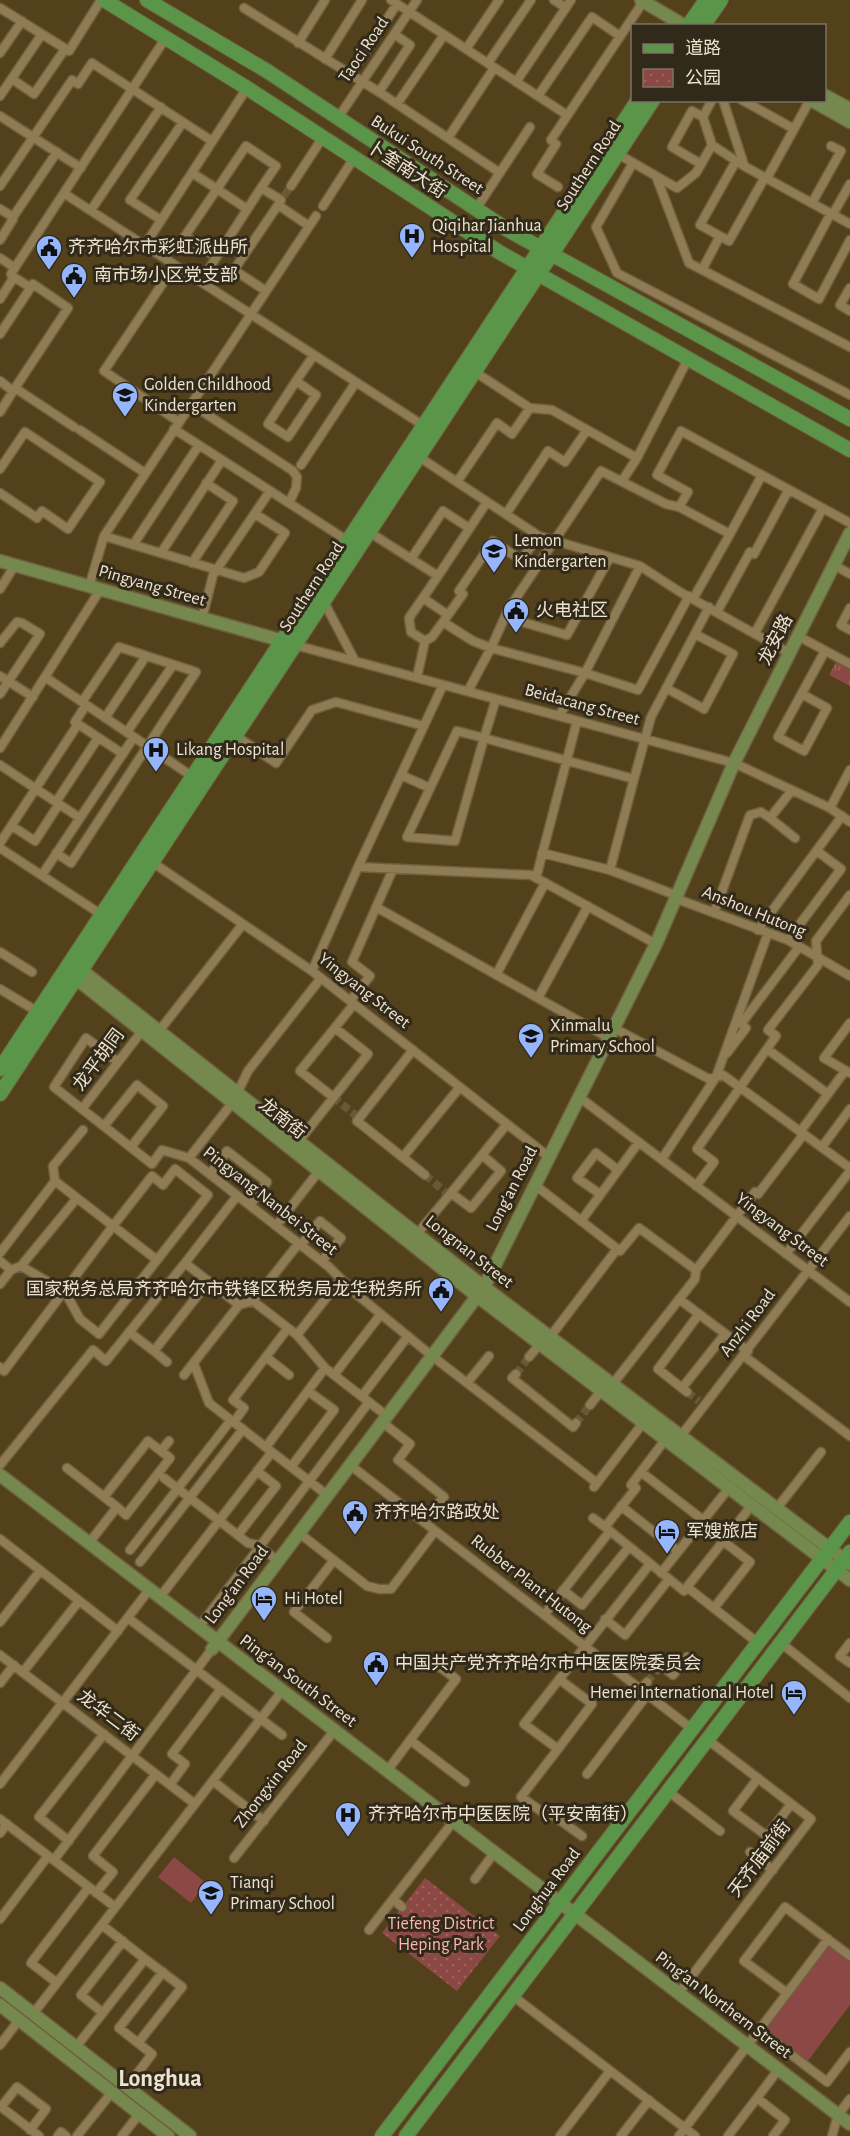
<svg xmlns="http://www.w3.org/2000/svg" width="850" height="2136" viewBox="0 0 850 2136" font-family="'Alegreya Sans','Noto Sans SC',sans-serif">
<style>
.grass{fill:url(#grass-tufts)}
.park{fill:url(#park-dots)}
.garden{fill:#8c4844}
.lines{fill:none;stroke-linecap:round;stroke-linejoin:round}
.street-tunnel{stroke:#6a5936;stroke-width:8;stroke-dasharray:8 4;stroke-linecap:butt}
.street-casing{stroke:#6e5f3e;stroke-width:11}
.secondary-casing{stroke:#6e5f3e;stroke-width:15}
.primary-casing{stroke:#6e5f3e;stroke-width:16}
.street{stroke:#8f7c55;stroke-width:8}
.secondary{stroke:#75894f;stroke-width:12}
.primary{stroke:#5b9549;stroke-width:14}
.labels{text-anchor:middle;dominant-baseline:central;stroke-width:6;stroke-linejoin:round;paint-order:stroke}
.street-label{font-size:18px;fill:#ede3ce;stroke:#312919}
.poi-label{font-size:18px;fill:#ede3ce;stroke:#312919;text-anchor:start}
.park-label{font-size:18px;fill:#fdb5af;stroke:#312919}
.district-label{font-size:24px;font-weight:bold;fill:#ede3ce;stroke:#312919}
</style>
<defs>
<pattern id="grass-tufts" width="24" height="20" patternUnits="userSpaceOnUse" patternTransform="scale(1.5)"><rect width="24" height="20" fill="#8c4844"/><path d="M3 7l-1-3M5 7V3M7 7l1-3M15 17l-1-3M17 17v-4M19 17l1-3" fill="none" stroke="#9c625e"/></pattern>
<pattern id="park-dots" width="8" height="8" patternUnits="userSpaceOnUse" patternTransform="scale(1.5)"><rect width="8" height="8" fill="#8c4844"/><path d="M2 2h.1M6 6h.1" fill="none" stroke="#9c625e" stroke-width="1.8" stroke-linecap="round"/></pattern>
</defs>
<rect width="100%" height="100%" fill="#53411b"/>
<path class="grass" d="M836,662L850,670V686L829,675Z"/>
<path class="park" d="M425,1878L500,1936L457,1991L382,1933Z"/>
<path class="garden" d="M174,1857L206,1883L191,1903L158,1877Z
M828,1942L850,1959V2005L807,2062L763,2029Z"/>
<g class="lines">
<path class="street-tunnel" d="M284,196L291,186
M333,1097L359,1118
M425,1175L449,1195
M516,1374L529,1357
M687,1392L699,1401
M576,1423L590,1405
M647,1682L659,1668"/>
<g class="street-casing">
<path id="street" d="M391,0L567,115
M554,0L566,8
M0,8L69,51L101,0
M244,8L379,92L410,45L394,34
M298,43L325,0
M466,49L499,0
M0,53L22,21
M325,59L362,0
M488,63L531,0
M350,75L397,4
M12,79L34,94L65,49
M516,82L571,0
M379,92L500,173
M0,96L42,34
M538,96L592,17L620,36
M723,100L744,165
M742,100L794,129
M397,104L444,35
M0,116L81,168
M703,117L712,100
M338,118L417,0
M448,138L494,68
M618,154L656,176L689,263L850,347
M736,161L700,225L729,241L765,177
M633,163L596,227L617,273L850,395
M701,164L672,147L692,111L703,117L712,145
M192,173L217,189L246,146L276,166L261,188
M656,176L677,188L696,173L712,145L744,166L850,224
M767,178L810,100
M0,186L72,80L78,84L92,63L212,141
M291,186L323,137
M558,187L537,174L556,144L551,140L643,2
M65,194L424,426
M812,203L841,151L831,146
M323,206L354,158
M0,209L13,217L57,152
M476,209L530,127
M91,210L161,107
M831,213L793,284L819,299L850,240
M833,214L850,184
M161,220L130,200L183,122
M0,240L13,219
M145,245L247,88
M216,257L185,236L217,189L247,209
M0,258L15,268
M175,265L104,371L179,422
M702,270L720,236
M14,277L31,288
M201,281L261,188L281,200L278,205
M850,288L840,305L850,311
M266,291L234,270L278,205L309,226
M0,299L14,277L11,274L12,272L165,39
M0,334L33,284L68,308L15,388L74,427
M475,372L530,408L552,410L637,458L688,359
M0,381L13,391
M296,381L316,395L288,437L268,424Z
M296,381L314,355
M191,404L293,471L297,477L296,488L289,503
M0,412L15,388
M174,429L348,541
M80,430L145,473
M419,457L539,536L640,566L680,592L789,653
M301,465L356,382
M0,469L25,432L100,482L68,529L42,511L37,518L0,493
M622,481L637,458
M457,482L497,423L512,434L530,408
M506,514L548,451L565,462L587,430
M369,532L438,576L487,502
M730,534L762,475
M104,536L244,578L259,572L285,533L255,514
M133,545L199,445
M161,553L222,460
M411,559L443,511L469,528
M192,563L233,501L206,483
M834,565L850,574
M640,566L585,673L638,690L689,596
M89,587L104,536L316,216
M0,589L15,565
M693,599L730,534L679,507L688,492L657,475L681,431L850,523
M324,602L355,661
M850,608L841,625L850,630
M717,612L750,552L754,554L788,491
M448,615L463,594L459,591L493,541L521,560L539,536
M505,617L567,635L610,557
M202,619L213,575L270,491
M443,622L473,641L491,648L508,610L601,471L666,504L679,507
M755,633L823,508
M798,636L850,664
M425,641L411,632L409,618L438,576
M0,643L17,622L22,623L40,634L0,694
M295,645L734,763L830,808L850,822
M0,676L33,697
M45,677L193,777
M417,677L425,641L432,637L448,615L423,598
M443,685L358,867L531,875L656,944
M666,688L704,709L733,654L695,634
M468,691L491,648L585,673L559,716
M802,694L827,708L804,751L778,737L825,651
M496,699L484,738L457,731L407,837L455,841L484,738L634,779L651,717L709,607
M86,705L75,722L123,754
M105,718L146,656
M127,732L173,665
M236,736L276,763L312,710L336,702L424,726
M0,748L100,590
M0,765L80,818
M401,775L430,788
M634,779L610,870L678,896
M56,802L98,738
M830,808L850,770
M770,818L795,838
M12,826L35,841L59,804
M0,843L78,724
M0,848L102,915
M56,853L71,863L196,672L119,647L82,702
M542,853L610,870
M152,862L312,971L549,1157
M42,875L134,737
M536,878L577,721
M677,899L788,940L850,976
M376,907L609,1038
M714,913L750,815L761,812L770,818L792,790
M758,930L842,816
M788,940L841,869L817,851
M0,952L32,972
M312,971L358,867
M496,975L545,883
M0,989L38,1012
M538,998L588,906
M350,1001L370,976L352,962L393,869
M614,1028L709,1079L723,1075L850,1168
M159,1031L243,924
M767,1049L828,1094
M413,1050L357,1121L425,1175
M727,1053L746,1028L741,1024L799,947
M118,1062L86,1038L54,1087L152,1164L162,1150L189,1158L329,1267L355,1293L432,1356L597,1483
M850,1073L824,1058L850,1023
M333,1097L300,1071L354,1004
M579,1097L850,1302
M82,1109L142,1031
M104,1126L137,1085L163,1106L131,1147
M800,1132L845,1071
M299,1141L368,1054L335,1028
M822,1147L850,1109
M403,1157L460,1087
M189,1158L233,1102L248,1071L321,978
M662,1159L716,1077L768,933
M210,1174L227,1151L267,1182L250,1205
M55,1181L53,1166L83,1130
M535,1185L620,1251L639,1228L696,1270
M696,1186L714,1162L697,1149L776,1036L768,1030L818,965L816,941L850,895
M451,1193L482,1155
M600,1194L577,1178L596,1153L618,1170
M237,1196L185,1263L239,1305
M581,1221L639,1142
M276,1226L319,1171
M417,1234L451,1193L471,1208L501,1171L482,1155L507,1124
M301,1245L320,1221L341,1238L322,1261
M0,1253L55,1181L113,1226L152,1176L163,1185L175,1169L208,1195L99,1334L80,1319L65,1292L21,1266L11,1270
M786,1254L850,1171
M0,1261L11,1270L0,1284
M21,1266L77,1198
M679,1299L748,1351
M253,1301L299,1243
M129,1332L154,1351L209,1281
M297,1335L341,1279
M550,1337L617,1249
M154,1351L167,1362
M744,1356L850,1436
M266,1357L289,1375
M529,1357L540,1344
M194,1364L209,1403L327,1495
M0,1367L4,1371L113,1226L157,1260
M516,1374L512,1378L573,1427L576,1423
M184,1375L239,1305L253,1301L297,1335L325,1368L387,1416
M334,1375L381,1314
M467,1383L489,1356
M612,1385L695,1279L696,1270L755,1192L758,1194L804,1134
M682,1388L725,1334
M687,1392L658,1369L699,1314
M362,1396L408,1336
M590,1405L601,1391
M234,1422L244,1408L233,1400L288,1328
M382,1422L410,1444L398,1460L444,1497L436,1506
M266,1447L325,1368
M0,1465L93,1350L106,1361L185,1263
M350,1465L692,1729
M291,1467L334,1410L308,1391
M67,1468L117,1507L89,1543
M641,1472L703,1520
M164,1478L248,1543L258,1545L278,1561
M594,1487L643,1423
M104,1497L148,1441L161,1451
M621,1506L678,1551
M117,1507L126,1515L170,1458L161,1451L169,1441
M777,1508L821,1452
M593,1518L605,1527
M610,1531L684,1591L687,1587L758,1643
M299,1533L367,1586L379,1589H391L435,1531
M238,1535L276,1486L257,1471
M0,1539L118,1631
M130,1550L231,1420
M140,1562L243,1429
M661,1573L729,1488
M687,1587L752,1505
M563,1590L582,1605L629,1547
M160,1597L272,1452
M714,1608L750,1562L723,1541
M544,1615L610,1531L605,1527L636,1488L631,1485L665,1440L680,1437L850,1216
M128,1618L282,1735
M605,1619L625,1635L669,1579
M0,1622L40,1571
M199,1627L369,1402
M327,1638L294,1612L334,1560
M781,1643L850,1698
M850,1643L840,1656L850,1663
M0,1655L195,1804
M659,1668L661,1665L673,1675L687,1657
M23,1672L79,1601
M0,1683L14,1665
M641,1690L647,1682
M410,1740L465,1782
M558,1749L592,1704L559,1679
M387,1771L456,1679L433,1662
M587,1774L647,1695
M758,1778L733,1811L767,1836L791,1804
M213,1781L264,1821
M0,1784L149,1590
M170,1785L185,1764L172,1754L221,1689
M669,1792L720,1831
M0,1819L115,1907
M0,1833L7,1824
M582,1836L550,1813L548,1816L521,1797L558,1749L524,1724L650,1564
M69,1841L39,1817L104,1734
M750,1852L773,1870
M234,1858L334,1731
M54,1860L212,1649
M475,1879L494,1853
M96,1893L113,1872L93,1856L156,1774
M393,1899L402,1907
M0,1919L48,1856
M369,1930L453,1822
M57,1983L31,1963L89,1887
M787,1993L744,1961L785,1907L850,1956
M678,1994L811,1819L708,1740
M513,1996L695,2136
M103,2013L81,1995L123,1941
M33,2014L282,1691
M759,2030L827,2082L850,2052
M138,2043L119,2028L163,1972
M0,2045L19,2020
M76,2047L145,1959L102,1925
M127,2087L152,2054L138,2043L182,1987L145,1959
M757,2098L778,2070
M0,2106L39,2136
M1,2107L17,2087L46,2109L30,2130
M58,2136L61,2132L66,2136
M77,2136L112,2092
M122,2136L140,2113
M560,2136L610,2071
M621,2136L649,2100
M679,2136L828,1939
M728,2136L757,2098L785,2120L773,2136
M832,2136L838,2115L850,2099"/>
</g>
<g class="secondary-casing">
<path id="secondary" d="M641,0L685,26
M824,95L850,109
M811,100L850,122
M0,561L290,643
M75,965L484,1287L850,1564
M69,973L477,1296L850,1580
M0,1475L850,2124
M212,1649L484,1287L656,944L734,763L850,533
M0,1988L190,2136
M0,2005L168,2136"/>
</g>
<g class="primary-casing">
<path id="primary" d="M104,0L247,88L499,252L850,450
M147,0L267,71L508,230L850,419
M688,26L706,0
M703,26L721,0
M0,1069L638,100
M0,1094L653,100
M382,2136L850,1522
M406,2136L850,1552"/>
</g>
<use href="#street" class="street"/>
<use href="#secondary" class="secondary"/>
<use href="#primary" class="primary"/>
</g>
<defs>
<g id="hospital-pin" transform="scale(1.35)"><path d="M0 17L-7.5 6A9.5 9.5 0 1 1 7.5 6Z" fill="#95b6fd" stroke="#312919"/><path d="M-5-5h3v3.5h4V-5h3V5h-3V1.5h-4V5h-3Z" fill="#111"/></g>
<g id="civic-pin" transform="scale(1.35)"><path d="M0 17L-7.5 6A9.5 9.5 0 1 1 7.5 6Z" fill="#95b6fd" stroke="#312919"/><path d="M-.6-6.5H3V-4.5H.6V-3L4-1V1h2V6H-6V1h2V-1L-.6-3ZM-1.2 2.5V6h2.4V2.5Z" fill="#111"/></g>
<g id="school-pin" transform="scale(1.35)"><path d="M0 17L-7.5 6A9.5 9.5 0 1 1 7.5 6Z" fill="#95b6fd" stroke="#312919"/><path d="M0-5L7-2L0 1L-7-2ZM-4 1L0 2.5L4 1V4Q0 6-4 4Z" fill="#111"/></g>
<g id="hotel-pin" transform="scale(1.35)"><path d="M0 17L-7.5 6A9.5 9.5 0 1 1 7.5 6Z" fill="#95b6fd" stroke="#312919"/><path d="M-6-4.5h1.5V1H6V5H4.5V3h-9V5H-6ZM-4 0a1.8 1.8 0 1 1 3.6 0ZM.5 0V-2.5h3Q6-2.5 6 0Z" fill="#111"/></g>
</defs>
<g fill-rule="evenodd">
<use href="#hospital-pin" x="412" y="236"/>
<use href="#civic-pin" x="49" y="248"/>
<use href="#civic-pin" x="74" y="276"/>
<use href="#school-pin" x="125" y="395"/>
<use href="#school-pin" x="494" y="551"/>
<use href="#civic-pin" x="516" y="611"/>
<use href="#hospital-pin" x="156" y="750"/>
<use href="#school-pin" x="531" y="1036"/>
<use href="#civic-pin" x="441" y="1290"/>
<use href="#civic-pin" x="355" y="1513"/>
<use href="#hotel-pin" x="667" y="1532"/>
<use href="#hotel-pin" x="264" y="1599"/>
<use href="#civic-pin" x="376" y="1664"/>
<use href="#hotel-pin" x="794" y="1693"/>
<use href="#hospital-pin" x="348" y="1815"/>
<use href="#school-pin" x="211" y="1893"/>
</g>
<g class="labels">
<g class="street-label">
<text transform="translate(364 50) rotate(-56)">Taoci Road</text>
<text transform="translate(427 155) rotate(33)">Bukui South Street</text>
<text transform="translate(589 166) rotate(-57)">Southern Road</text>
<text transform="translate(406 170) rotate(33)">卜奎南大街</text>
<text transform="translate(152 586) rotate(16)">Pingyang Street</text>
<text transform="translate(312 587) rotate(-57)">Southern Road</text>
<text transform="translate(776 640) rotate(-63)">龙安路</text>
<text transform="translate(582 705) rotate(15)">Beidacang Street</text>
<text transform="translate(754 912) rotate(22)">Anshou Hutong</text>
<text transform="translate(364 991) rotate(38)">Yingyang Street</text>
<text transform="translate(99 1060) rotate(-53)">龙平胡同</text>
<text transform="translate(282 1119) rotate(38)">龙南街</text>
<text transform="translate(512 1189) rotate(-63)">Long'an Road</text>
<text transform="translate(270 1201) rotate(38)">Pingyang Nanbei Street</text>
<text transform="translate(782 1230) rotate(37)">Yingyang Street</text>
<text transform="translate(469 1252) rotate(38)">Longnan Street</text>
<text transform="translate(748 1323) rotate(-53)">Anzhi Road</text>
<text transform="translate(531 1584) rotate(38)">Rubber Plant Hutong</text>
<text transform="translate(237 1585) rotate(-53)">Long'an Road</text>
<text transform="translate(298 1681) rotate(37)">Ping'an South Street</text>
<text transform="translate(108 1716) rotate(37)">龙华二街</text>
<text transform="translate(271 1784) rotate(-52)">Zhongxin Road</text>
<text transform="translate(760 1859) rotate(-53)">天齐庙前街</text>
<text transform="translate(547 1890) rotate(-53)">Longhua Road</text>
<text transform="translate(723 2005) rotate(37)">Ping'an Northern Street</text>
</g>
<g class="poi-label">
<text x="432" y="226">Qiqihar Jianhua<tspan x="432" dy="21">Hospital</tspan></text>
<text x="68" y="248">齐齐哈尔市彩虹派出所</text>
<text x="94" y="276">南市场小区党支部</text>
<text x="144" y="385">Golden Childhood<tspan x="144" dy="21">Kindergarten</tspan></text>
<text x="514" y="541">Lemon<tspan x="514" dy="21">Kindergarten</tspan></text>
<text x="536" y="611">火电社区</text>
<text x="176" y="750">Likang Hospital</text>
<text x="550" y="1026">Xinmalu<tspan x="550" dy="21">Primary School</tspan></text>
<text x="422" y="1290" text-anchor="end">国家税务总局齐齐哈尔市铁锋区税务局龙华税务所</text>
<text x="374" y="1513">齐齐哈尔路政处</text>
<text x="686" y="1532">军嫂旅店</text>
<text x="284" y="1599">Hi Hotel</text>
<text x="395" y="1664">中国共产党齐齐哈尔市中医医院委员会</text>
<text x="774" y="1693" text-anchor="end">Hemei International Hotel</text>
<text x="368" y="1815">齐齐哈尔市中医医院（平安南街）</text>
<text x="230" y="1883">Tianqi<tspan x="230" dy="21">Primary School</tspan></text>
</g>
<g class="park-label">
<text x="441" y="1924">Tiefeng District<tspan x="441" dy="21">Heping Park</tspan></text>
</g>
<g class="district-label">
<text x="160" y="2079">Longhua</text>
</g>
</g>
<rect x="631" y="24" width="195" height="78" fill="#312919" stroke="#7c7361" stroke-width="1.5"/>
<rect x="643" y="44" width="30" height="9" fill="#5b9549" stroke="#7c7361" stroke-width="1.5"/>
<text x="685" y="54" font-size="18" fill="#ede3ce">道路</text>
<rect x="643" y="69" width="30" height="18" fill="url(#park-dots)" stroke="#7c7361" stroke-width="1.5"/>
<text x="685" y="84" font-size="18" fill="#ede3ce">公园</text>
</svg>
